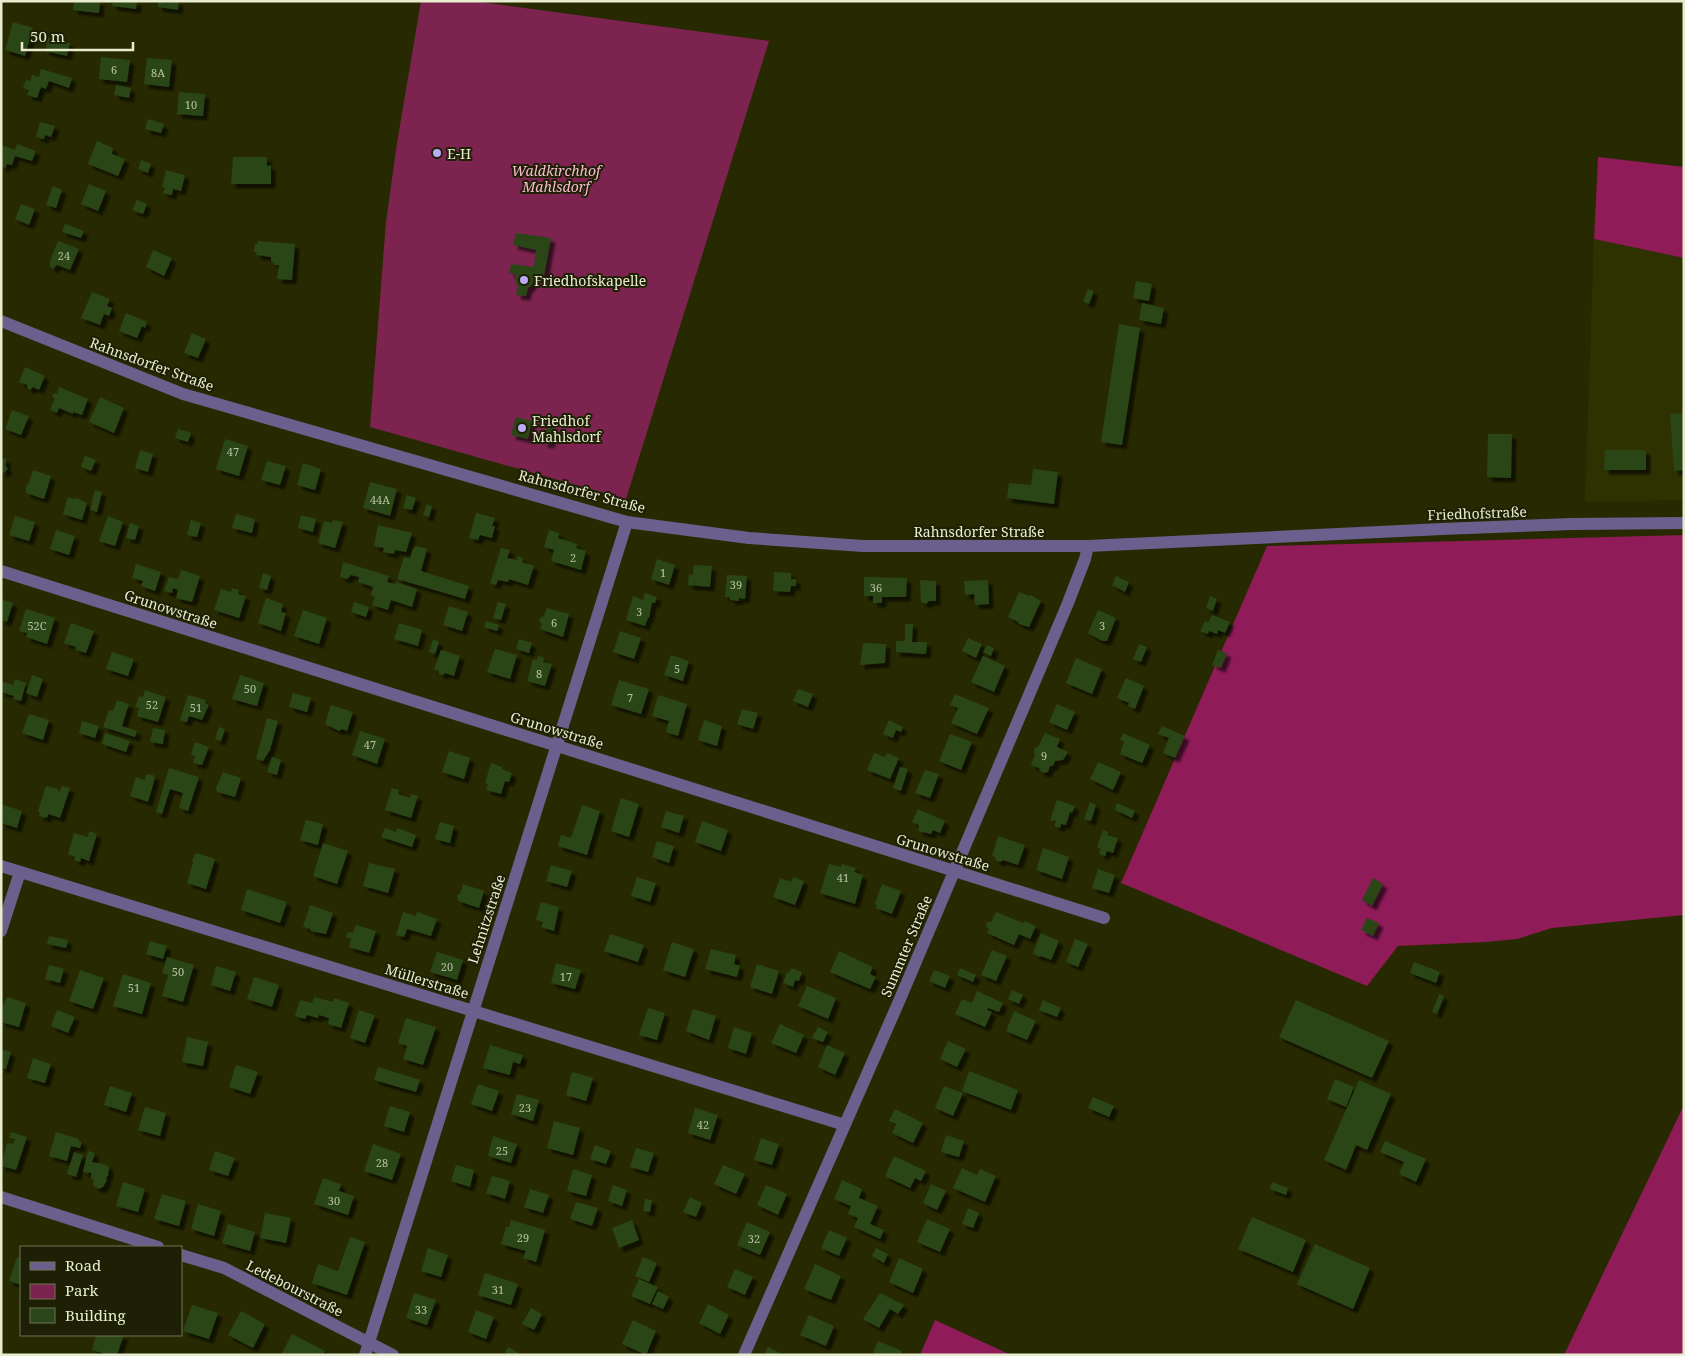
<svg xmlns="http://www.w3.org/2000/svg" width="1685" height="1356" viewBox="0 0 1685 1356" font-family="'Noto Serif',serif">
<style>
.built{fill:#2e3200}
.green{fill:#7c244f}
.forest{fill:#8f1b58}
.building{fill:#2a4518;filter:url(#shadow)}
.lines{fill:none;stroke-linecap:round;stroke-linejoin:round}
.minor{stroke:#6a608e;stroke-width:12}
.tertiary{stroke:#6a608e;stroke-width:12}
.poi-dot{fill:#bbaaf6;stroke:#1d2004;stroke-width:2}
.labels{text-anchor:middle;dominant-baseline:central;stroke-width:4;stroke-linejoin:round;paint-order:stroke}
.number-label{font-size:11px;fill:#b9c3a2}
.poi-label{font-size:14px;fill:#e9edd0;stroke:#1d2004;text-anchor:start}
.park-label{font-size:14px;font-style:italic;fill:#f8bbd2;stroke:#1d2004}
.street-label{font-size:14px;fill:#e9edd0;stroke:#1d2004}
</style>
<defs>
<filter id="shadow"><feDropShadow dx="4.5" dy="4.5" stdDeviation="1" flood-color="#0009"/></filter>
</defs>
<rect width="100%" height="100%" fill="#272a00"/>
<path class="built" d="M1594,239L1684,258V500L1585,502Z"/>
<path class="green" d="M421,1H473L769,41L626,499L370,427L386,222L397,143Z"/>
<path class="forest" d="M1598,157L1684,167V258L1594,239Z
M1684,535V915L1552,928L1517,939L1485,942L1398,946L1367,986L1121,883L1267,546Z
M1684,1105V1355H1564Z
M935,1320L1011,1355H920Z"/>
<path class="building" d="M74,1H100L99,13L73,10Z
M113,1H137L136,9L112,6Z
M158,1H179L178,10L158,7Z
M13,22L33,28L25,56L5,50Z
M48,38L70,43L67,56L45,51Z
M101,57L130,60L127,82L99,79Z
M147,58L172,60L169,87L144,84Z
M41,69L72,78L69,88L49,81L46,89L41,87L37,98L27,95L29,90L23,88L26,80L30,81L32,75L39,77Z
M116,85L131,88L129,98L114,95Z
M179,92L205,94L203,116L177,114Z
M148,119L164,124L161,133L145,129Z
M40,122L55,126L51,137L45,135L44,139L36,137Z
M97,141L113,148L112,154L125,159L118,176L88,164Z
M17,144L36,151L32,161L15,156L12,165L7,164L5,168L1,166V145L15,150Z
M233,157H267V166L271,165V184H231Z
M141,160L151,164L148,173L138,169Z
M166,170L185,175L181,191L173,189L172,195L163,193L165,188L162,187Z
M89,184L106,191L98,211L81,204Z
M53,186L62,190L56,208L46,205Z
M137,200L147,204L143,214L132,210Z
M21,204L35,209L29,225L15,219Z
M65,224L84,231L81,238L62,232Z
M516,233L551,238L544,276L540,275V278H534L532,285L528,288L526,296L516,295L518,286L515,282V274L509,273L511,264L534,267L536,250L513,245Z
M58,241L79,249L70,270L57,265L53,269L50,267V261Z
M258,241L295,244L292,280L277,279L279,265H275L271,261V257L256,255L257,252H254L255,244H257Z
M153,250L172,258L164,276L146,267Z
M1136,281L1152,284L1149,301L1133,298Z
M1088,289L1094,291L1089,304L1083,301Z
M92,292L110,299L107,306L112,308L109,316L104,314L100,325L81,318Z
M1142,303L1164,308L1161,324L1139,320Z
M126,313L147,322L145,328L142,326L137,338L119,331Z
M1119,324L1140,328L1122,445L1101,442Z
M192,333L206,339L198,358L184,353Z
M25,367L45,376L39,390L33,387L30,390L27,388V385L19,382Z
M59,387L88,399L82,415L73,412V414L59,408L57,413L50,410L55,398L52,397L54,393L57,394Z
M100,397L124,408L114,433L89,422Z
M12,410L29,416L21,435L5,429Z
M1684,413V470L1674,471L1670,414Z
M516,417L532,421L528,439L511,435Z
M547,426L554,427L550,444L543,443Z
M178,429L191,433L188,442L175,438Z
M1488,434H1512L1511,478L1487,477Z
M225,439L248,446L239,476L216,469Z
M140,450L153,454L148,472L135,468Z
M1605,450H1646V470H1604Z
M85,456L96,460L91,471L81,467Z
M1,458L7,459L5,465L8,469L4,473L1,472Z
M267,461L286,466L280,485L261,480Z
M303,463L321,469L315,490L297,485Z
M1033,469L1058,472L1054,504L1007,498L1009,483L1031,485Z
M33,470L51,476L44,499L26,493V488L27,484L29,483Z
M370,482L397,489L390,516L363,508Z
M95,490L102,492L97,512L90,510Z
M407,495L416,498L412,510L403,508Z
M68,497L74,499L77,498L87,503L82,520L63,514Z
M427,504L432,506L429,517L423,515Z
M476,513L495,518L492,526H495L492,538L480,535L478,540L469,538Z
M236,514L255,519L252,533L232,528Z
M301,515L316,519L313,532L298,528Z
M15,516L35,522L29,541L9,535Z
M108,516L123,522L115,546L99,541Z
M191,520L201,523L197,537L187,535Z
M333,520L343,522L335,548L318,543L324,521L332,523Z
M130,523L139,526L135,540L126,538Z
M378,525L412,533L406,552L395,550L394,554L383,552L384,548L374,546Z
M56,530L75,536L69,555L50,549Z
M549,530L559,533L558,538L577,544L576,548L586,551L581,570L551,561L554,550L544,547Z
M416,546L427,549L421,571L469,586L465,599L397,579L404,557L410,558L413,549Z
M501,548L510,550L507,558L517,560L518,556L523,558L522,562L534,566L528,585L509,579L508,582L498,580L496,585L490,583Z
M657,559L675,565L669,585L651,579Z
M343,562L389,576L387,582L396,584V582L417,589L412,607L391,600L388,610L372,605L375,597L371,595L373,587L358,582L359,577L351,575L347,579L340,577Z
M136,564L161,572L155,591L141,586L143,581L132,578Z
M694,565L712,566L710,587L688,585L689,574L693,575Z
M181,570L200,576L192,602L176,598L178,590L173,588L172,593L164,591L169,577L178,579Z
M774,572L791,573V579H796V586H791L790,592L773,591Z
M263,573L271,576L267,590L259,588Z
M727,575L747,576L745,599L739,598V601L730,600V597H725Z
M1116,576L1129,582L1125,592L1112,585Z
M864,577L907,578L906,597H882V603H873V596H864Z
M920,580L936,581V601H929L926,604L921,602Z
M988,580L989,604L975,605L974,594L965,595L964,581Z
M232,588L239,590L238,594L246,596L239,618L214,610L221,589L231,592Z
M1019,592L1029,596L1031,595L1041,601L1029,627L1019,624L1018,622L1008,617Z
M645,593L657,597L655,603H652L649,618H648L645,626L626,620L633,596L643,600Z
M1210,596L1217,599L1213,611L1206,608Z
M266,598L283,604L281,612L286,613L281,631L258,623Z
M1,599L13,603L7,622L1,620Z
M354,602L369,607L366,617L351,612Z
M498,602L506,604L501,620L493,618Z
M449,606L468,612L462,631L443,625Z
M547,608L569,614L563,637L540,629L542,624L539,621L540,618L544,616Z
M26,609L55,618L47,644L26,637L27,633L19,631Z
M303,610L327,618L319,644L294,636Z
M1098,610L1116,618L1107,641H1102L1088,633Z
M1212,615L1230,622L1225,633L1218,630L1217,634L1209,631L1208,634L1200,631L1205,621L1208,623Z
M486,621L499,625L497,631L484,627Z
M71,623L94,631L86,653L75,650L76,647L64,643Z
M399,623L422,630L418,646L394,639Z
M905,624H913L912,642H927L926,654L896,652V641H905Z
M620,631L641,638L634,659L613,652Z
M968,638L982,644L976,658L962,651Z
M433,639L439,642L435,654L429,652Z
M519,639L532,643L529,653L516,649Z
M863,643L886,644L885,663L860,665Z
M1139,644L1147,647L1141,662L1133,659Z
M987,645L994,648L991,656L983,652Z
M495,649L517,655L510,679L487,672Z
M441,650L460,656L454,676L445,673L443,675L439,674V671L434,669Z
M1218,650L1227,653L1221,668L1212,665Z
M112,652L134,659L128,676L106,669Z
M671,655L689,661L683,681L664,675Z
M538,656L544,658L543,662L552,664L545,686L527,681L533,659L537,660Z
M983,656L1005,666L994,692L971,682Z
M1076,658L1102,669L1092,694L1066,683Z
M32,675L43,679L37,697L26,693Z
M240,675L264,683L257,706L232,699Z
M1126,678L1144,686L1135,709L1128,706L1129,703L1117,698Z
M15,679L26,683L21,701L13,699L14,696L1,692V681L13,685Z
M619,680L649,689L641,714L611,705Z
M798,689L813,694L808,707L793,701Z
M145,690L166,697L158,722L137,716L139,708L135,707L139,696L143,697Z
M293,693L311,698L307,712L289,707Z
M955,694L989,708L977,734L951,723L958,708L950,705Z
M188,695L206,700L205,703L209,705L202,720L189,716L187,722L180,720Z
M658,695L687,704L678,736L666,732L669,721L652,716Z
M117,700L129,704L122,726L137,731L135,737L103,727L109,710L113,711Z
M1057,704L1075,712L1067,730L1049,722Z
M331,705L353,712L347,731L342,729L339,731L325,724Z
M742,709L758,713L753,729L737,724Z
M29,714L49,720L43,740L22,733Z
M267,718L278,721L270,750L263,761L256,759Z
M704,720L722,726L717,746L698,740Z
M889,720L903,727L901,732L896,730L893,738L883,734Z
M82,721L99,726L95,738L79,733Z
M1162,726L1185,736L1175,758L1163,753L1169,738L1158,734Z
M219,727L225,729L221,741L215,739Z
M153,728L165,730L163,744L150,742Z
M360,731L385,739L377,764L352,755Z
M105,733L130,741L126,752L102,744Z
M1045,733L1060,739L1057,747L1068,752L1063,760L1055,761L1053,766H1050L1048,772L1044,773L1040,771L1039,768L1031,765L1035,755L1034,752L1035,748L1038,747Z
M1123,733L1150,745L1142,763L1120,754L1124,742L1120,740Z
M950,734L972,742L961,770L939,761Z
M195,742L209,747L202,765L193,763L195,756L191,755Z
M449,751L470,758L464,779L442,772Z
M874,753L885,757L887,753L899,758L890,779L867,770Z
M272,757L281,760L277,775L267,772Z
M1098,762L1121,772L1113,790L1090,779Z
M491,763L502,767V769L512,773L509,782L505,781L501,794L486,790L488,784L485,783Z
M900,767L908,769L901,791L893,788Z
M169,768L199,777L188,811L179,808L183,793L170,789L162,814L156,812Z
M925,770L939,774L930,798L915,793Z
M223,772L241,778L235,797L217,792L216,788Z
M149,774L153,775L155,778L148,802L130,796L136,777L145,780L146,775Z
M46,786L58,789V791H60L62,786L70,788L60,818L48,814L47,818L39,816L40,812L38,811Z
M392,788L399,790L398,794L410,798L411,794L418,796L411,818L385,810Z
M621,798L639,804L629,837L611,831Z
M1057,800L1075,806L1072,813L1070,812L1066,825L1061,824L1060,828L1054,826L1056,821L1050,820Z
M1090,802L1096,805L1091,821L1084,819Z
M1117,803L1135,811L1132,818L1115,810Z
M1,804L22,811L17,828L1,823Z
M582,805L600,811L587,855L558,846L561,835L571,838Z
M918,809L945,821L940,833L933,830L931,834L918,831L919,825L912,822Z
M666,811L684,816L679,833L661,827Z
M306,820L323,824L318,845L300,840Z
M702,821L728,830L721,851L695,842Z
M440,822L454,826L450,843L435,839Z
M385,828L396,832L397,828L416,835L412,847L381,837Z
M1103,830L1108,832L1107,835L1118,838L1113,853L1107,851L1105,856L1099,854L1101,849L1097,847Z
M89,831L97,834L89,861L81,858L80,862L74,860L75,857L68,854L74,833L88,837Z
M998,836L1025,845L1018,865L1003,860L1000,862L996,861L995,857L992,856Z
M657,841L674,846L669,863L652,857Z
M323,843L348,851L337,884L313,876Z
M1043,848L1069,857L1062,879L1036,870Z
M196,853L215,859L206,889L187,883L193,862L192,860Z
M369,863L395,869L388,893L363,886Z
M829,864L841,867L842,864L856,868L854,872L863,875L855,904L820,893Z
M551,865L572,871L567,887L546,881Z
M1098,869L1115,875L1109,893L1092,888Z
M637,877L656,883L650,902L631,896Z
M793,877L804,881L795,905L773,897L780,878L791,882Z
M1373,878L1383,884L1372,906L1362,900Z
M463,884L484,891L479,908L458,901L457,895L460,894Z
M882,884L901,891L892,914L876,908L877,905L875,904Z
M247,889L287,902L280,923L241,910Z
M541,902L559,907L554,931L541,927L543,922L536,920Z
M310,905L333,913L326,934L310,931L311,929L303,927Z
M403,912L416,916L417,912L437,919L431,936L407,929L404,937L396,935Z
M996,912L1023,923L1024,921L1036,926L1030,939L1019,934L1014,945L987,933L989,929L986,926L987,922H991Z
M1367,918L1379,923L1373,936L1361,930Z
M356,925L376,931L369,953L349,947L351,939L346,937L348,932L353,933Z
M1041,933L1059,941L1051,960L1041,956L1039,957L1033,953Z
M610,934L644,945L638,962L604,951Z
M49,936L68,940L66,948L47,944Z
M1075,939L1088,944L1078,967L1066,962Z
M150,941L167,946L163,959L146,954Z
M672,942L694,949L685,977L663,970Z
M711,949L736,955L734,964L740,966L737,977L705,969Z
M992,950L1007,956L996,981L981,975Z
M839,951L873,967L870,974L876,977L870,989L830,972Z
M437,952L463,960L457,980L430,972Z
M167,957L194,965L183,1002L162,996L168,975L162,973Z
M1414,962L1440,972L1436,983L1410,973Z
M556,963L581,970L575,989L551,983Z
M757,964L779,971L772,994L750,987Z
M49,965L64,969L60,983L45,979Z
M216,966L236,972L230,991L211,985Z
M791,968L802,972L799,981L795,980L793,987L783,983L787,972L789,973Z
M960,968L976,975L973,982L957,975Z
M80,970L104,978L93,1009L69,1001Z
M934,970L950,976L945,988L929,981Z
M123,974L151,983L142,1014L113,1006Z
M254,977L279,985L272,1007L247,999Z
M807,986L836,998L828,1019L798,1006Z
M1012,990L1023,995L1019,1004L1008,999Z
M977,991L1003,1003L999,1012L988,1008L987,1010L992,1012L985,1027L955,1014L962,999L972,1003Z
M1439,994L1444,996L1437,1014L1432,1012Z
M7,997L26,1003L19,1027L1,1022V1004H4Z
M314,997L333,1002L334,998L349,1003L341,1028L328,1024L329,1018L319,1015L318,1018L307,1015L305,1019L295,1016L300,1000L312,1003Z
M1043,1000L1061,1008L1057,1017L1039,1010Z
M1296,1000L1389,1041L1372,1078L1279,1037Z
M648,1008L665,1013L657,1040L639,1035Z
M693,1009L716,1016L709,1040L686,1031Z
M57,1010L75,1017L68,1033L51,1026Z
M359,1010L375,1015L365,1043L350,1038Z
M1014,1011L1036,1021L1027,1040L1006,1031Z
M406,1018L436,1027L423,1065L403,1059L407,1046L398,1043Z
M780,1024L804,1035L796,1053L771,1043Z
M734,1027L752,1033L746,1054L728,1048Z
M818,1027L828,1032L823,1042L812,1038Z
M187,1037L208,1042L203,1066L182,1062Z
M948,1041L966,1049L957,1067L940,1059Z
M490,1045L523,1055L520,1064L513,1062L510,1075L483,1068Z
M827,1045L845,1053L835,1075L818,1067Z
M1,1049L11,1052L6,1069L1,1068Z
M33,1058L51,1064L45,1083L27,1078Z
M236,1065L258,1072L250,1094L229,1087Z
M378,1067L420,1080L416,1092L374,1080Z
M969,1071L1018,1090L1011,1110L962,1091Z
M572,1072L593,1078L586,1101L566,1095Z
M1335,1079L1354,1087L1346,1107L1327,1099Z
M1359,1080L1391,1094L1367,1150L1356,1145L1346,1170L1324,1160Z
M478,1084L499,1091L492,1111L471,1104Z
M110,1086L132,1093L126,1112L104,1105Z
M944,1086L963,1093L953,1116L935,1108Z
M517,1094L539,1100L533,1121L511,1114Z
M1093,1097L1114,1106L1109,1117L1088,1108Z
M390,1106L410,1112L404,1132L384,1126Z
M145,1107L166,1113L160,1136L138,1130Z
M695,1108L718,1115L710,1140L688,1133Z
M895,1109L923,1123L913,1143L892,1133L896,1124L889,1121Z
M554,1121L580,1128L573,1155L547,1148Z
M11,1132L27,1137L16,1170L1,1166L7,1143L13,1144L15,1139L9,1138Z
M56,1132L79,1139L78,1141L82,1142L80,1148L71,1146L67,1161L49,1156Z
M946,1135L964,1141L959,1157L941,1152Z
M493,1136L517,1144L511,1163L488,1156Z
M761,1138L779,1144L772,1165L754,1160Z
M1385,1141L1426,1159L1416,1182L1399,1174L1404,1162L1380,1152Z
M373,1144L401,1154L392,1180L364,1171Z
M595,1145L611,1151L606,1164L590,1159Z
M636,1148L654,1153L648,1172L630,1167Z
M88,1151L95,1153L92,1162L107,1165L109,1168L108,1176L106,1177L107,1180L103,1187L99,1189L95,1187L93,1184L94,1180L91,1179V1173L83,1172Z
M215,1151L235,1158L228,1176L209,1170Z
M74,1152L83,1155L76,1177L67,1174Z
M894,1156L926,1171L921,1181L915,1178L910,1188L885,1176Z
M456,1165L474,1170L470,1187L451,1181Z
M723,1165L745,1174L736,1194L714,1184Z
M962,1168L977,1175L980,1169L996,1176L985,1202L953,1188Z
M573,1169L592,1175L586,1196L567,1191Z
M492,1176L510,1181L505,1199L486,1193Z
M323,1178L341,1184L339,1191L354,1196L348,1215L314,1204Z
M842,1180L862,1189L859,1198L878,1206L870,1224L884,1230L880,1239L854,1227L858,1218L848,1214L851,1206L834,1199Z
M123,1182L145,1189L138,1212L116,1206Z
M1272,1182L1288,1188L1286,1195L1270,1189Z
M931,1184L946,1191L937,1210L923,1203Z
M613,1185L627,1190L622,1206L608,1201Z
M766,1185L787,1194L778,1215L757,1205Z
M530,1189L549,1195L543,1213L524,1207Z
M162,1194L186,1201L179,1226L154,1219Z
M690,1197L702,1203L696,1217L683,1212Z
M645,1199L652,1200L650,1212L643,1211Z
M576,1202L598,1208L592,1226L570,1219Z
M198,1204L221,1211L214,1236L191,1229Z
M968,1208L979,1213L973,1228L962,1224Z
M265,1213L291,1218L286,1243L260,1238Z
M1252,1217L1306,1240L1293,1272L1238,1249Z
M927,1219L950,1229L940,1252L917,1242Z
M511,1220L545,1230L536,1262L523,1258L526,1251L501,1244L506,1227H509Z
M632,1220L639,1240L619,1248L612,1228Z
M747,1222L770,1232L760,1255L737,1245Z
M228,1224L255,1232L250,1251L222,1243Z
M829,1230L847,1238L839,1256L821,1248Z
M350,1237L365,1242L347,1295L312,1283L318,1264L338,1271Z
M1315,1244L1370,1268L1353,1309L1297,1284Z
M428,1248L448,1255L441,1277L421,1271Z
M876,1248L888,1254L884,1263L872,1256Z
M17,1257L21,1258V1285L9,1281Z
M643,1257L657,1263L649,1282L635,1276Z
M899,1258L923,1269L913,1293L889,1282Z
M815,1264L841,1276L831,1300L804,1289Z
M735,1269L753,1277L745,1295L727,1287Z
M485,1273L518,1284L511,1305L478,1295Z
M639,1279L658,1287L650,1304L631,1296Z
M658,1291L669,1297L663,1309L652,1304Z
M414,1293L436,1300L427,1325L406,1318Z
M880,1293L904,1305L898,1314L890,1309L879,1328L863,1319Z
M708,1304L729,1315L720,1334L699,1323Z
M192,1305L218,1313L209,1339L183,1331Z
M531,1308L542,1314L534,1330L522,1324Z
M476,1310L494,1317L486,1339L468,1332Z
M241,1311L265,1324L253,1348L228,1335Z
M809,1315L834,1326L826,1346L800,1335Z
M633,1320L656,1331L646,1355L622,1344Z
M292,1334L325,1351L323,1355H281Z
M96,1335H124L117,1355H109L92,1350Z
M878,1341L902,1351L901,1355H872Z
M508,1347L522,1355H504Z
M768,1347L780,1353L779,1355H764Z"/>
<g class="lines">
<path class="minor" d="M1,571L1104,918
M1,866C282,955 564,1038 845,1125
M1,931L20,872
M1,1197L158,1247
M181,1255L224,1268L393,1355
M365,1355L627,522
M744,1355L900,999L1068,603L1085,559L1088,546"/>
<path class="tertiary" d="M1,321L183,394L627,522L749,538L863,546H1088L1442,529L1572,524L1684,523"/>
</g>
<g class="poi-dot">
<circle cx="437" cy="153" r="5"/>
<circle cx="524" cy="280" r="5"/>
<circle cx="522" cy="428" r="5"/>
</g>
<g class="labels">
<g class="number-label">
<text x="114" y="69">6</text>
<text x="158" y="72">8A</text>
<text x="191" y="104">10</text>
<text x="64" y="255">24</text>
<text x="233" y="451">47</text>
<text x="380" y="499">44A</text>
<text x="573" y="557">2</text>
<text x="663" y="572">1</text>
<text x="736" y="584">39</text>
<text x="876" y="587">36</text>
<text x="639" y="611">3</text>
<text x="554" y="622">6</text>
<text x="37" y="625">52C</text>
<text x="1102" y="625">3</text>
<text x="677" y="668">5</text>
<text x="539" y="673">8</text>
<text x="250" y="688">50</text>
<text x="630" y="697">7</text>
<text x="152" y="704">52</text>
<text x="196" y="707">51</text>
<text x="370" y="744">47</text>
<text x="1044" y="755">9</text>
<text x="843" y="877">41</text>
<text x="447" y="966">20</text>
<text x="178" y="971">50</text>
<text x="566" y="976">17</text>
<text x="134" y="987">51</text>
<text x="525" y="1107">23</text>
<text x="703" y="1124">42</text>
<text x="502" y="1150">25</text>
<text x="382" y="1162">28</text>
<text x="334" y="1200">30</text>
<text x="523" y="1237">29</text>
<text x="754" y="1238">32</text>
<text x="498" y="1289">31</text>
<text x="421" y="1309">33</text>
</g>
<g class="poi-label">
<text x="447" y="153">E-H</text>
<text x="534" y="280">Friedhofskapelle</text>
<text x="532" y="420">Friedhof<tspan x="532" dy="16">Mahlsdorf</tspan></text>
</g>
<g class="park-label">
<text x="556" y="170">Waldkirchhof<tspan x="556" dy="16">Mahlsdorf</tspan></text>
</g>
<g class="street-label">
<text transform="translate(152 364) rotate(20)">Rahnsdorfer Straße</text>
<text transform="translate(582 491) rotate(15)">Rahnsdorfer Straße</text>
<text transform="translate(1477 513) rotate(-2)">Friedhofstraße</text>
<text x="979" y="531">Rahnsdorfer Straße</text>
<text transform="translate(171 609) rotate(18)">Grunowstraße</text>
<text transform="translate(557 730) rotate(17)">Grunowstraße</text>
<text transform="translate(943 852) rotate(17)">Grunowstraße</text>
<text transform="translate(486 919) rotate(-72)">Lehnitzstraße</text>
<text transform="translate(906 946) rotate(-67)">Summter Straße</text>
<text transform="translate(427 981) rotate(17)">Müllerstraße</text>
<text transform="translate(295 1288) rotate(27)">Ledebourstraße</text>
</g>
</g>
<rect width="1685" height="1356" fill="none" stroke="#e9edd0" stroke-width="5"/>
<rect x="20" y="1246" width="162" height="90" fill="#1d2004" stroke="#6f7256"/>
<rect x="30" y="1262" width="25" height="8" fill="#6a608e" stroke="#6f7256"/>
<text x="65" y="1271" font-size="15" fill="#e9edd0">Road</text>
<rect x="30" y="1284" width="25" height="15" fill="#7c244f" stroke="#6f7256"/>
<text x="65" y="1296" font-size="15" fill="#e9edd0">Park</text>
<rect x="30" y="1308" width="25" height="15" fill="#2a4518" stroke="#6f7256"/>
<text x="65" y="1321" font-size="15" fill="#e9edd0">Building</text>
<path d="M22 42v8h111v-8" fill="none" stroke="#e9edd0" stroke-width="2.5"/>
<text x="30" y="42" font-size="15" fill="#e9edd0" stroke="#1d2004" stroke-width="4" paint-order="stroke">50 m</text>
</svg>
